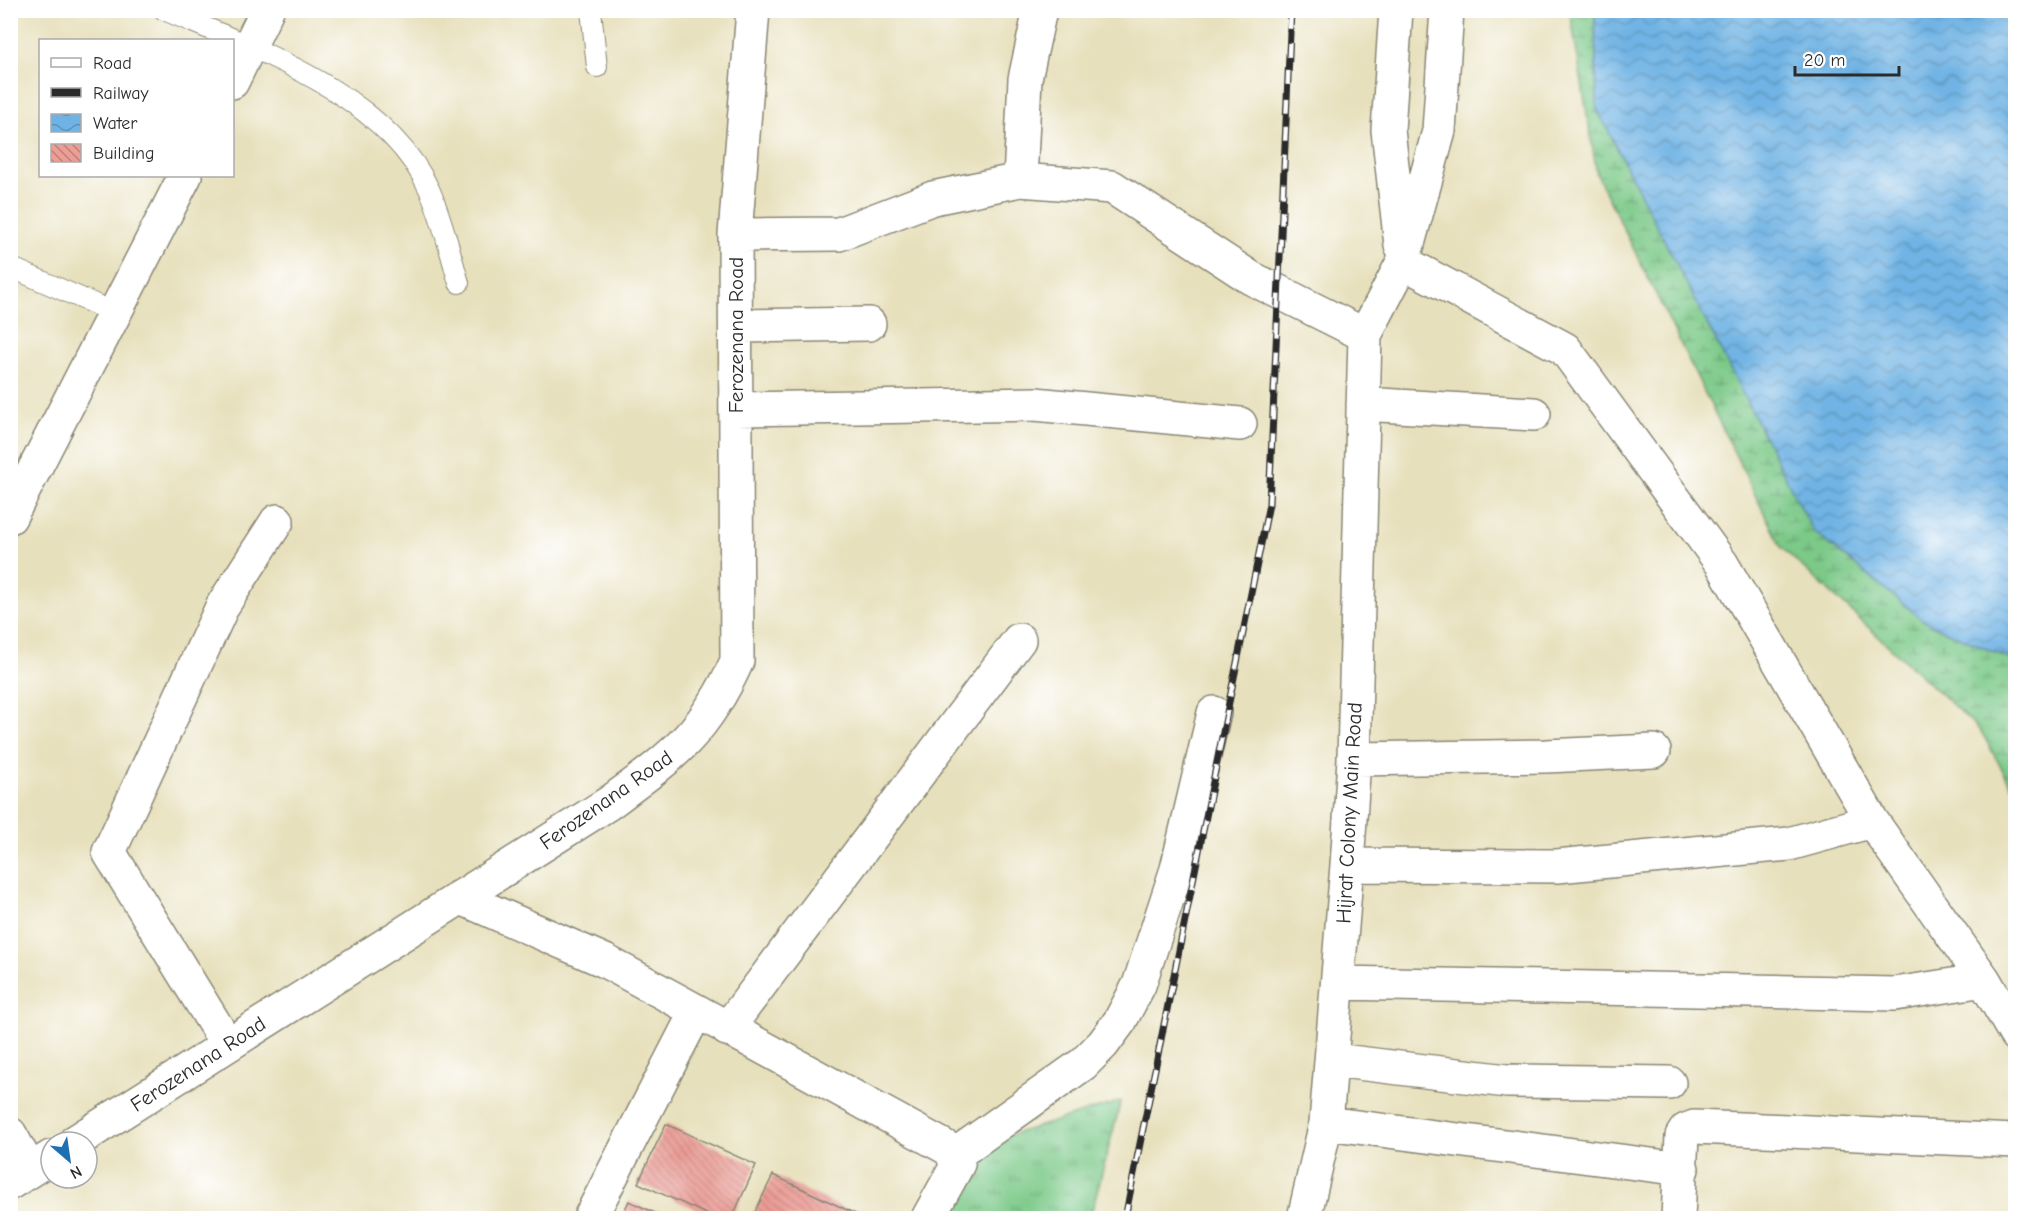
<svg xmlns="http://www.w3.org/2000/svg" width="2026" height="1229" viewBox="0 0 2026 1229" font-family="'Comic Neue',sans-serif">
<style>
.grass{fill:url(#grass-tufts);stroke:#537a5a;stroke-width:1.5}
.wetland{fill:url(#wetland-marsh);stroke:#537a5a;stroke-width:1.5}
.water{fill:url(#water-waves);stroke:#4d6f88;stroke-width:1.5}
.building{fill:url(#building-back-hatch)}
.lines{fill:none;stroke-linecap:round;stroke-linejoin:round}
.lane-casing{stroke:#898674;stroke-width:22}
.street-casing{stroke:#898674;stroke-width:36}
.lane{stroke:#fff;stroke-width:20}
.street{stroke:#fff;stroke-width:33}
.rail-casing{stroke:#2b2b2b;stroke-width:7}
.rail{stroke:#fff;stroke-width:4.5;stroke-dasharray:14;stroke-linecap:butt}
.labels{text-anchor:middle;dominant-baseline:central;stroke-width:6;stroke-linejoin:round;paint-order:stroke}
.street-label{font-size:21px;fill:#2b2b2b;stroke:#fff}
</style>
<defs>
<pattern id="grass-tufts" width="24" height="20" patternUnits="userSpaceOnUse" patternTransform="scale(1.5)"><rect width="24" height="20" fill="#7bc988"/><path d="M3 7l-1-3M5 7V3M7 7l1-3M15 17l-1-3M17 17v-4M19 17l1-3" fill="none" stroke="#65a36f"/></pattern>
<pattern id="wetland-marsh" width="20" height="14" patternUnits="userSpaceOnUse" patternTransform="scale(1.5)"><rect width="20" height="14" fill="#7bc988"/><path d="M1 5h8M5 5V1M11 12h8M15 12V8" fill="none" stroke="#65a36f"/></pattern>
<pattern id="water-waves" width="16" height="10" patternUnits="userSpaceOnUse" patternTransform="scale(1.5)"><rect width="16" height="10" fill="#6fb3e4"/><path d="M0 5q4-4 8 0t8 0" fill="none" stroke="#5b92b9"/></pattern>
<pattern id="building-back-hatch" width="6" height="6" patternUnits="userSpaceOnUse" patternTransform="scale(1.5)"><rect width="6" height="6" fill="#ec9d96"/><path d="M-1 5l2 2M0 0l6 6M5-1l2 2" fill="none" stroke="#bf807b"/></pattern>
</defs>
<rect width="100%" height="100%" fill="#fff"/>
<filter id="ink" filterUnits="userSpaceOnUse"><feTurbulence type="fractalNoise" baseFrequency=".0167" numOctaves="2"/><feDisplacementMap in="SourceGraphic" scale="12" xChannelSelector="R" yChannelSelector="G"/><feConvolveMatrix kernelMatrix="1 2 1 2 8 2 1 2 1" color-interpolation-filters="sRGB"/></filter>
<filter id="wash" filterUnits="userSpaceOnUse"><feTurbulence type="fractalNoise" baseFrequency=".008" numOctaves="4" result="noise"/><feDisplacementMap in="SourceGraphic" scale="24" xChannelSelector="R" yChannelSelector="G"/><feGaussianBlur stdDeviation="1.35" result="paint"/><feColorMatrix in="noise" values="0 0 0 0 0 0 0 0 0 0 0 0 0 0 0 0 0 1.4 0 .05"/><feComposite in="paint" operator="in"/></filter>
<g filter="url(#wash)">
<rect width="100%" height="100%" fill="#e7e0bc"/>
<path class="grass" d="M1121,1101L1090,1218H940L980,1144Z"/>
<path class="wetland" d="M1570,11H1595L1597,110L1927,623L2015,661V792L1980,730L1781,547L1597,175Z"/>
<path class="water" d="M1595,11H2015V661L1927,623L1813,531L1597,109Z"/>
<g id="blocks">
<path class="building" d="M666,1124L756,1165L732,1218H715L638,1183Z
M773,1175L862,1217L861,1218H752Z
M629,1201L666,1218H621Z"/>
</g>
</g>
<g filter="url(#ink)">
<use href="#blocks" fill-opacity="0" stroke="#898674" stroke-width="1.5"/>
<g class="lines">
<g class="lane-casing">
<path id="lane" d="M164,10C257,50 386,94 430,191C443,221 450,253 459,283
M591,10L597,67
M10,267L115,313"/>
</g>
<g class="street-casing">
<path id="street" d="M1396,10L1388,130L1401,245
M232,82L267,10
M1020,180L1025,79L1040,10
M735,235L839,234L933,198L1020,180L1112,187L1251,278L1365,335
M1403,262L1565,349L1722,564L1872,821L1984,980L2016,1035
M736,326L869,324
M1363,404L1534,414
M736,409L1035,404L1240,424
M10,517L185,176
M1354,759L1546,756L1654,751
M1347,865L1557,866L1789,844L1872,821
M459,897L605,961L949,1149L958,1164L928,1218
M1338,983L1895,994L1984,980
M727,1029L1019,640
M227,1044L109,852L223,605L277,521
M1333,1060L1507,1081L1669,1083
M1326,1123L1682,1169
M10,1134L30,1170
M75,1142L609,803C671,757 704,735 737,661L735,235L753,10
M955,1155L1083,1064L1103,1044L1120,1021L1139,985L1177,869L1214,713
M10,1183L51,1157
M590,1218L696,1012
M1304,1218L1326,1123L1347,865L1354,759L1365,335L1403,262L1439,131L1447,10
M1678,1218L1682,1136L1686,1130L1694,1127L2016,1141"/>
</g>
<use href="#lane" class="lane"/>
<use href="#street" class="street"/>
<g class="rail-casing">
<path id="rail" d="M1125,1218L1269,504L1291,10"/>
</g>
<use href="#rail" class="rail"/>
</g>
</g>
<g class="labels">
<g class="street-label">
<text transform="translate(736 335) rotate(-90)">Ferozenana Road</text>
<text transform="translate(606 800) rotate(-35)">Ferozenana Road</text>
<text transform="translate(1349 813) rotate(-87)">Hijrat Colony Main Road</text>
<text transform="translate(198 1064) rotate(-33)">Ferozenana Road</text>
</g>
</g>
<rect width="2026" height="1229" fill="none" stroke="#fff" stroke-width="36"/>
<rect x="39" y="39" width="195" height="138" fill="#ffffff" stroke="#aaaaaa" stroke-width="1.5"/>
<rect x="51" y="58" width="30" height="9" fill="#ffffff" stroke="#aaaaaa" stroke-width="1.5"/>
<text x="93" y="69" font-size="18" fill="#2b2b2b">Road</text>
<rect x="51" y="88" width="30" height="9" fill="#2b2b2b" stroke="#aaaaaa" stroke-width="1.5"/>
<text x="93" y="99" font-size="18" fill="#2b2b2b">Railway</text>
<rect x="51" y="114" width="30" height="18" fill="url(#water-waves)" stroke="#aaaaaa" stroke-width="1.5"/>
<text x="93" y="129" font-size="18" fill="#2b2b2b">Water</text>
<rect x="51" y="144" width="30" height="18" fill="url(#building-back-hatch)" stroke="#aaaaaa" stroke-width="1.5"/>
<text x="93" y="159" font-size="18" fill="#2b2b2b">Building</text>
<g transform="translate(69 1160) rotate(151)"><circle r="28" fill="#ffffff" stroke="#aaaaaa" stroke-width="1.5"/>
<path d="M0-4.5L10 22L0 15L-10 22Z" fill="#1f6fb2"/>
<text y="-9" font-size="16" font-weight="bold" text-anchor="middle" fill="#2b2b2b">N</text>
</g>
<path d="M1795 66v9h104v-9" fill="none" stroke="#2b2b2b" stroke-width="3"/>
<text x="1804" y="66" font-size="18" fill="#2b2b2b" stroke="#ffffff" stroke-width="4.5" paint-order="stroke">20 m</text>
</svg>
